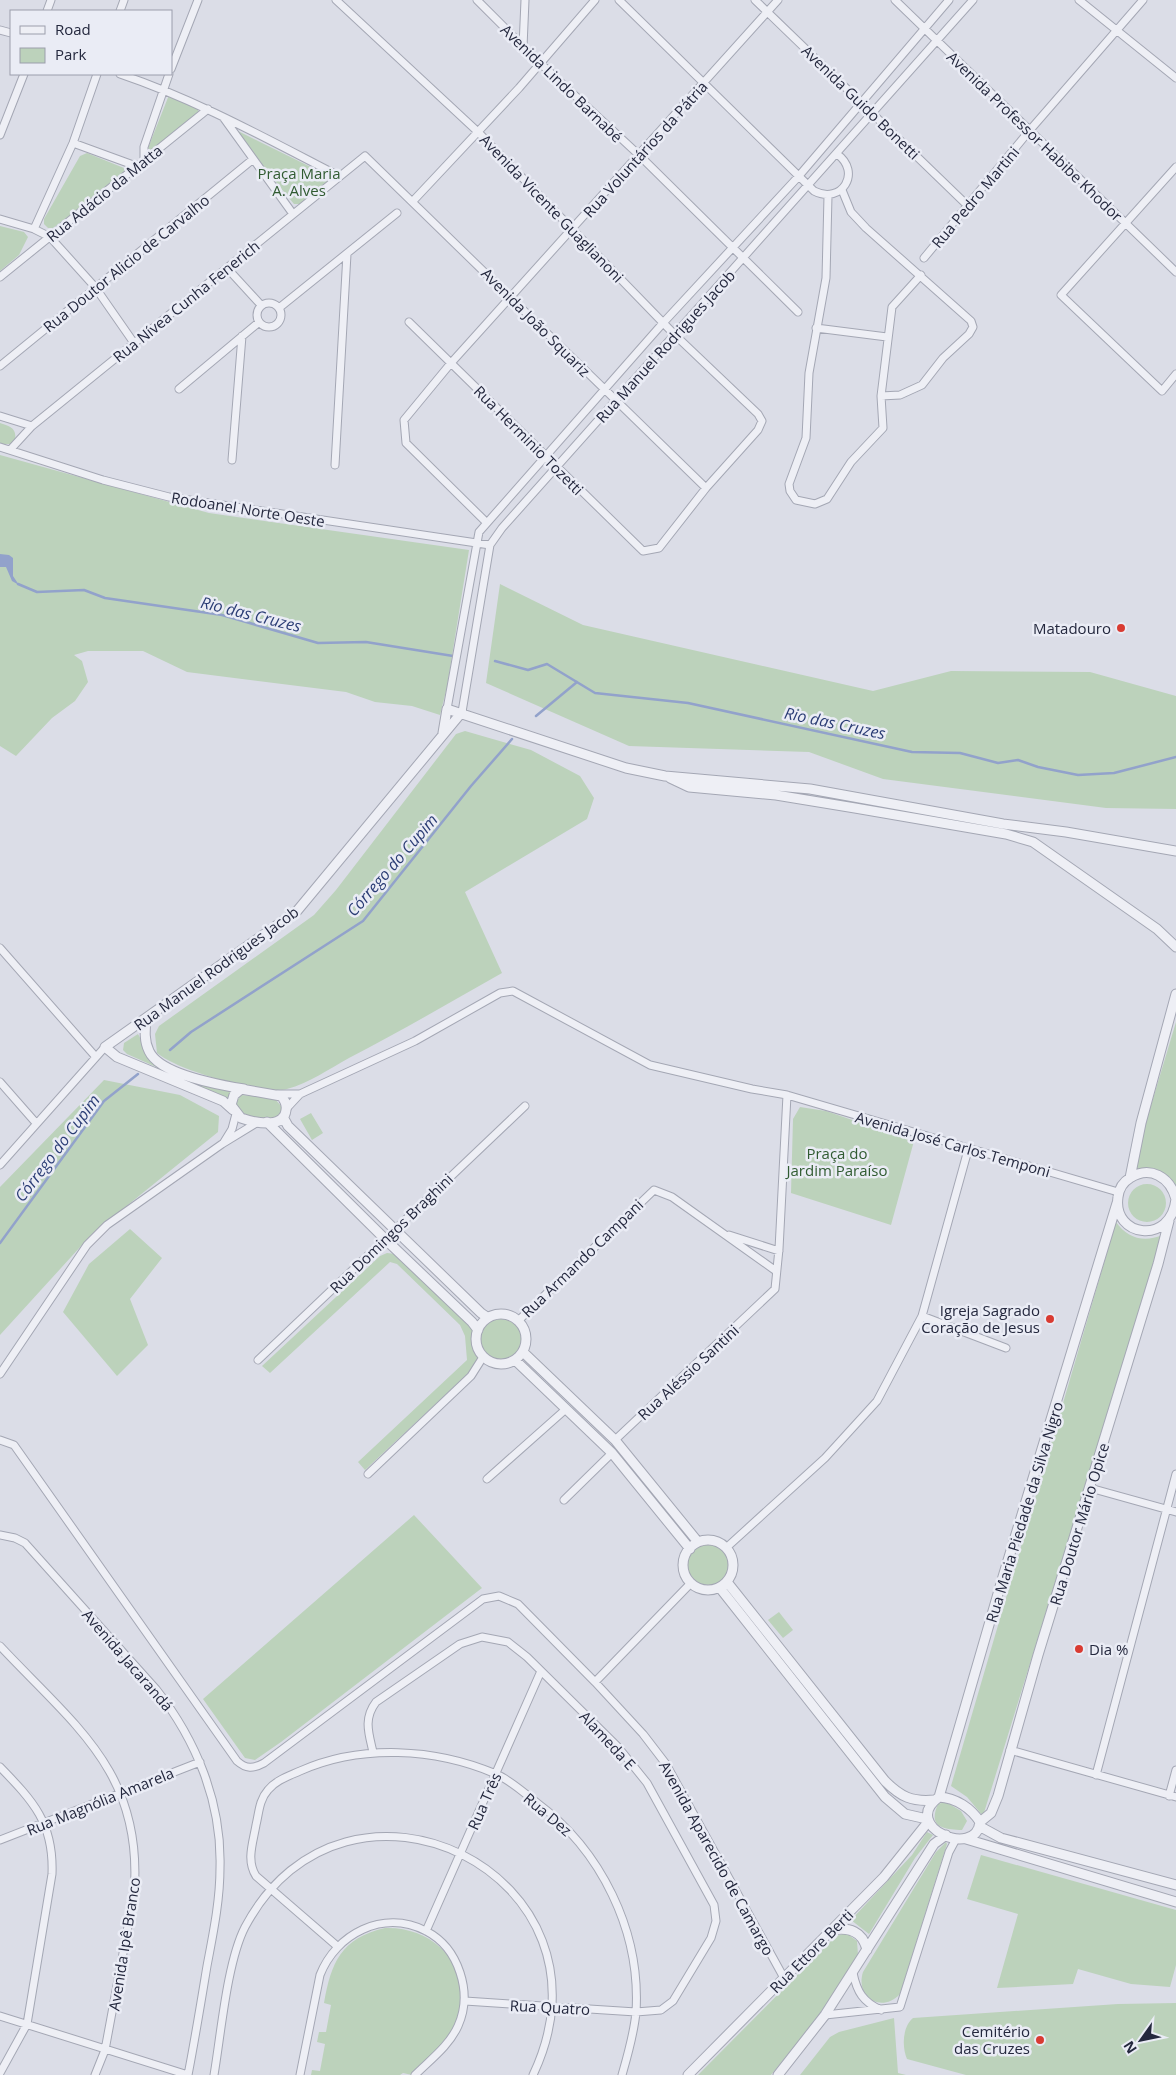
<svg xmlns="http://www.w3.org/2000/svg" width="1176" height="2075" viewBox="0 0 1176 2075" font-family="'Open Sans',sans-serif">
<style>
.green{fill:#bcd2bb}
.water{fill:#92a2cb}
.lines{fill:none;stroke-linecap:round;stroke-linejoin:round}
.stream{stroke:#92a2cb;stroke-width:2.5}
.minor-casing{stroke:#a4a7b4;stroke-width:9}
.tertiary-casing{stroke:#a4a7b4;stroke-width:11}
.minor{stroke:#eeeff5;stroke-width:7}
.tertiary{stroke:#eeeff5;stroke-width:9}
.poi-dot{fill:#d93b32;stroke:#eaecf5;stroke-width:2}
.labels{text-anchor:middle;dominant-baseline:central;stroke-width:5;stroke-linejoin:round;paint-order:stroke}
.street-label{font-size:15px;fill:#24283e;stroke:#eaecf5}
.park-label{font-size:15px;fill:#305b31;stroke:#eaecf5}
.poi-label{font-size:15px;fill:#24283e;stroke:#eaecf5;text-anchor:end}
.water-label{font-size:16px;font-style:italic;fill:#2b3d75;stroke:#eaecf5}
</style>
<rect width="100%" height="100%" fill="#dbdde7"/>
<path class="green" d="M169,95L198,108V112L151,152L148,148Z
M236,130L327,175L328,182L303,204H294L235,133Z
M87,153L124,168L125,174L53,228H48L44,224V219L80,156Z
M0,226L24,232L28,237L19,255L0,271Z
M0,423C9,426 17,428 15,439L10,444H0Z
M0,455L209,513L469,550L447,687L440,715L412,706L375,702L346,692L187,672L143,651H88L74,655L82,661L88,682L75,701L52,718L16,756L0,746Z
M500,584L583,625L873,691L951,671L1090,672L1176,696V809L1106,808L883,779L809,752L629,746L486,683Z
M465,731L531,750L580,776L594,798L587,819L465,892L502,973C451,1002 401,1031 349,1058C329,1069 309,1083 287,1089C263,1095 176,1070 157,1053L155,1034L159,1026L314,915L336,890L456,734Z
M1176,1022V1186C1166,1169 1149,1164 1131,1172Z
M138,1034C143,1042 143,1052 149,1059C161,1074 213,1088 232,1091L228,1099L127,1054L123,1050L124,1043Z
M104,1080L180,1095L219,1116L218,1132L92,1234L0,1335V1187Z
M241,1095L274,1098L282,1107C281,1127 237,1120 236,1102Z
M800,1107L826,1111L914,1141L891,1225L791,1193L793,1119Z
M311,1113L323,1133L312,1140L300,1119Z
M1128 1203a19 19 0 1 1 38 0a19 19 0 1 1-38 0Z
M1116,1222C1127,1238 1144,1243 1162,1235L983,1816L967,1797L951,1786Z
M130,1229L162,1258L130,1299L148,1345L117,1376L63,1312L89,1264Z
M387,1253L396,1254L472,1326C477,1335 480,1359 474,1368L365,1470L358,1462L467,1360L465,1336L460,1325L397,1264L390,1262L270,1373L262,1366L380,1256Z
M480 1340a21 21 0 1 1 42 0a21 21 0 1 1-42 0Z
M414,1515L482,1588L281,1742L255,1760L245,1758L203,1699Z
M687 1565a21 21 0 1 1 42 0a21 21 0 1 1-42 0Z
M779,1612L793,1630L783,1638L768,1620Z
M946,1802L961,1811L967,1821L962,1830C942,1829 928,1827 938,1804Z
M927,1832L933,1835L915,1858L869,1934L851,1920L912,1855Z
M946,1842L947,1844L900,1994C881,2014 855,1997 863,1972L936,1852Z
M981,1855L1176,1910V1965L1170,1987L1131,1984L1078,1969L1073,1984L997,1988L1018,1914L967,1899Z
M385,1928C434,1926 476,1968 458,2019C450,2042 428,2058 412,2075L403,2073L400,2075H311L312,2070L320,2071L325,2044L317,2042L319,2032H326L331,2005L324,2003C331,1963 341,1938 385,1928Z
M846,1933L857,1941L858,1955L817,2018L771,2075H698L836,1936Z
M1176,2003V2075H966L907,2059C902,2048 902,2027 913,2018L1118,2004Z
M894,2018L898,2073L906,2075H800L830,2037L839,2032Z"/>
<path class="water" d="M0,554L9,555L13,558V576L19,585L12,581L6,567H0Z"/>
<g class="lines">
<path class="stream" d="M18,584L37,592L84,590L105,598L222,615L318,643L366,642L453,656
M495,661L528,670L547,664L595,693L688,703L912,752L960,753L998,763L1018,760L1038,767L1078,775L1114,773L1176,757
M536,716L577,682
M170,1050L191,1032L363,921L471,786L512,739
M0,1243L104,1101L138,1074"/>
<g class="minor-casing">
<path id="minor" d="M336,0L478,132L674,334L758,414L762,421L758,430L706,488L659,548L643,551L409,322
M477,0L540,63L639,155L798,312
M619,0L814,191C842,205 862,172 837,154
M755,0L967,205
M895,0L1176,272
M1079,0L1176,78
M47,11L51,0
M120,11L124,0
M0,30L11,33
M523,47L525,0
M171,69L198,0
M120,74C197,100 267,139 339,176
M223,117L293,214
M0,135L24,74
M73,143L136,166
M144,159V147L169,74
M1176,167L1061,295L1162,391L1176,374
M842,190L851,212L866,228L971,321L973,327L969,334L943,358L922,385L900,395L881,396
M828,196L826,278L809,373L806,438L789,484L790,491L796,500L815,504L827,499L851,462L883,428L881,396L892,307L921,275
M413,201L519,88L595,0
M0,219L34,229L50,237L95,287L134,343
M34,229L73,143L97,74
M924,258L1030,130L1143,0
M227,268L261,305
M0,277L208,109
M257 315a12 12 0 1 1 24 0a12 12 0 1 1-24 0Z
M279,308L397,213
M816,328L887,337
M0,366L252,160
M179,389L258,323
M0,416L32,426
M0,447L103,480L169,497L490,545
M10,450L32,426L365,156L706,488
M232,460L242,336
M335,465L347,254
M486,522L406,443L404,420L451,363L778,0
M447,709L479,532L663,323L798,177L949,0
M462,712L490,545L502,528C660,353 817,177 973,0
M0,948L95,1056
M0,1082L36,1123
M278,1094H300
M286,1109L300,1094L415,1041L500,993L513,991L650,1065L752,1089L787,1095L1118,1192
M224,1142L232,1129L236,1114
M0,1165L105,1047
M729,1235L779,1251
M922,1316L1006,1348
M518,1321L654,1190L672,1197L776,1271
M258,1360L525,1106
M0,1374L87,1245L107,1225L222,1144L258,1122
M0,1440L14,1445L237,1761C246,1769 253,1769 264,1763L483,1599L499,1596L518,1604L595,1682L643,1734L666,1764L784,1978
M615,1440L775,1289L779,1249L787,1095
M368,1474L471,1376L483,1357
M487,1479L566,1409
M1090,1488L1176,1512
M564,1500L612,1453
M0,1535L15,1538L25,1543L156,1689C196,1740 222,1802 220,1868C220,1901 213,1934 207,1966C201,2002 195,2039 188,2075
M726,1548L825,1458L877,1401L922,1316L968,1150
M0,1646C75,1726 144,1773 134,1894L105,2050L95,2075
M595,1682L691,1583
M1010,1750L1176,1797
M373,1752C369,1734 363,1719 376,1702L460,1644L482,1637L508,1642L527,1657L618,1747L647,1783L714,1905L716,1921L711,1938L673,2001L661,2010L636,2012L465,2001
M0,1767C33,1801 54,1823 52,1874L27,2024L0,2073
M1096,1775L1176,1474
M1169,1796L1176,1770
M0,1840L200,1762
M426,1931L541,1671
M337,1946L256,1876C246,1860 253,1843 256,1825C259,1813 259,1800 268,1790C276,1780 289,1776 300,1771C361,1744 435,1748 496,1774C510,1780 524,1793 536,1802C601,1850 641,1931 636,2012C634,2034 628,2054 622,2075
M853,1973C857,1992 863,2002 881,2010
M825,2015L900,2007L949,1852L956,1839
M0,2016L188,2075
M214,2075C221,2034 227,1962 245,1927C346,1737 628,1875 533,2075
M300,2075L320,1975C336,1934 383,1909 426,1931C459,1948 473,1993 458,2026C449,2046 430,2060 415,2075"/>
</g>
<g class="tertiary-casing">
<path id="tertiary" d="M443,733L447,709L626,768L665,776L810,789L1003,824L1066,832L1176,851
M670,778L689,787L776,795L855,808L1006,834L1033,842L1157,929L1176,947
M146,1020C145,1030 144,1041 149,1051C160,1075 220,1085 244,1089
M241,1089L281,1096C285,1100 287,1104 286,1110C284,1130 252,1122 241,1118L231,1105L234,1095Z
M233,1110L223,1101L117,1057L105,1047L297,911L462,712
M283,1117L288,1126L481,1313L487,1317L491,1316
M267,1122L385,1239L472,1322L478,1330
M1130,1178L1141,1123L1176,994
M1176,1199C1170,1177 1150,1165 1130,1178C1123,1182 1119,1189 1118,1197C1112,1237 1171,1246 1176,1199
M476 1339a25 25 0 1 1 50 0a25 25 0 1 1-50 0Z
M523,1352L615,1440L698,1542
M515,1360L612,1453L690,1549
M683 1565a25 25 0 1 1 50 0a25 25 0 1 1-50 0Z
M727,1582L885,1781C901,1797 912,1802 934,1800
M720,1588L885,1797L905,1814L927,1819
M939,1797L1002,1580L1117,1203
M939,1797C956,1798 971,1808 980,1822C976,1860 899,1826 939,1797Z
M980,1822L991,1813L998,1796L1038,1655L1158,1264L1169,1221
M979,1826L1001,1838L1176,1885
M966,1839L1176,1902
M832,1930C849,1927 863,1931 867,1950
M688,2075L884,1877L928,1822
M778,2075L825,2015L934,1844L946,1835"/>
</g>
<use href="#minor" class="minor"/>
<use href="#tertiary" class="tertiary"/>
</g>
<g class="poi-dot">
<circle cx="1121" cy="628" r="5"/>
<circle cx="1050" cy="1319" r="5"/>
<circle cx="1079" cy="1649" r="5"/>
<circle cx="1040" cy="2040" r="5"/>
</g>
<g class="labels">
<g class="street-label">
<text transform="translate(562 83) rotate(44)">Avenida Lindo Barnabé</text>
<text transform="translate(861 102) rotate(44)">Avenida Guido Bonetti</text>
<text transform="translate(1035 136) rotate(44)">Avenida Professor Habibe Khodor</text>
<text transform="translate(645 149) rotate(-48)">Rua Voluntários da Pátria</text>
<text transform="translate(104 193) rotate(-39)">Rua Adácio da Matta</text>
<text transform="translate(975 197) rotate(-50)">Rua Pedro Martini</text>
<text transform="translate(552 208) rotate(46)">Avenida Vicente Guaglianoni</text>
<text transform="translate(126 263) rotate(-39)">Rua Doutor Alicio de Carvalho</text>
<text transform="translate(186 301) rotate(-39)">Rua Nívea Cunha Fenerich</text>
<text transform="translate(536 322) rotate(45)">Avenida João Squariz</text>
<text transform="translate(665 346) rotate(-48)">Rua Manuel Rodrigues Jacob</text>
<text transform="translate(529 440) rotate(45)">Rua Herminio Tozetti</text>
<text transform="translate(248 509) rotate(9)">Rodoanel Norte Oeste</text>
<text transform="translate(216 968) rotate(-36)">Rua Manuel Rodrigues Jacob</text>
<text transform="translate(953 1144) rotate(16)">Avenida José Carlos Temponi</text>
<text transform="translate(391 1233) rotate(-44)">Rua Domingos Braghini</text>
<text transform="translate(582 1258) rotate(-44)">Rua Armando Campani</text>
<text transform="translate(688 1372) rotate(-43)">Rua Aléssio Santini</text>
<text transform="translate(1024 1512) rotate(-73)">Rua Maria Piedade da Silva Nigro</text>
<text transform="translate(1079 1524) rotate(-73)">Rua Doutor Mário Opice</text>
<text transform="translate(128 1660) rotate(49)">Avenida Jacarandá</text>
<text transform="translate(608 1740) rotate(47)">Alameda E</text>
<text transform="translate(100 1801) rotate(-22)">Rua Magnólia Amarela</text>
<text transform="translate(484 1801) rotate(-66)">Rua Três</text>
<text transform="translate(548 1814) rotate(40)">Rua Dez</text>
<text transform="translate(717 1858) rotate(61)">Avenida Aparecido de Camargo</text>
<text transform="translate(124 1944) rotate(-81)">Avenida Ipê Branco</text>
<text transform="translate(811 1951) rotate(-45)">Rua Ettore Berti</text>
<text transform="translate(550 2007) rotate(3)">Rua Quatro</text>
</g>
<g class="park-label">
<text x="299" y="173">Praça Maria<tspan x="299" dy="17">A. Alves</tspan></text>
<text x="837" y="1153">Praça do<tspan x="837" dy="17">Jardim Paraíso</tspan></text>
</g>
<g class="poi-label">
<text x="1111" y="628">Matadouro</text>
<text x="1040" y="1310">Igreja Sagrado<tspan x="1040" dy="17">Coração de Jesus</tspan></text>
<text x="1089" y="1649" text-anchor="start">Dia %</text>
<text x="1030" y="2031">Cemitério<tspan x="1030" dy="17">das Cruzes</tspan></text>
</g>
<g class="water-label">
<text transform="translate(251 614) rotate(14)">Rio das Cruzes</text>
<text transform="translate(835 723) rotate(12)">Rio das Cruzes</text>
<text transform="translate(392 865) rotate(-49)">Córrego do Cupim</text>
<text transform="translate(57 1148) rotate(-53)">Córrego do Cupim</text>
</g>
</g>
<rect x="10" y="10" width="162" height="65" fill="#eaecf5" stroke="#9b9eac"/>
<rect x="20" y="26" width="25" height="8" fill="#eeeff5" stroke="#9b9eac"/>
<text x="55" y="35" font-size="15" fill="#24283e">Road</text>
<rect x="20" y="48" width="25" height="15" fill="#bcd2bb" stroke="#9b9eac"/>
<text x="55" y="60" font-size="15" fill="#24283e">Park</text>
<g transform="translate(1141 2040) rotate(237)" stroke="#eaecf5" stroke-width="4" paint-order="stroke">
<path d="M0-4L9 19L0 12L-9 19Z" fill="#24283e"/>
<text y="-8" font-size="14" font-weight="bold" text-anchor="middle" fill="#24283e">N</text>
</g>
</svg>
